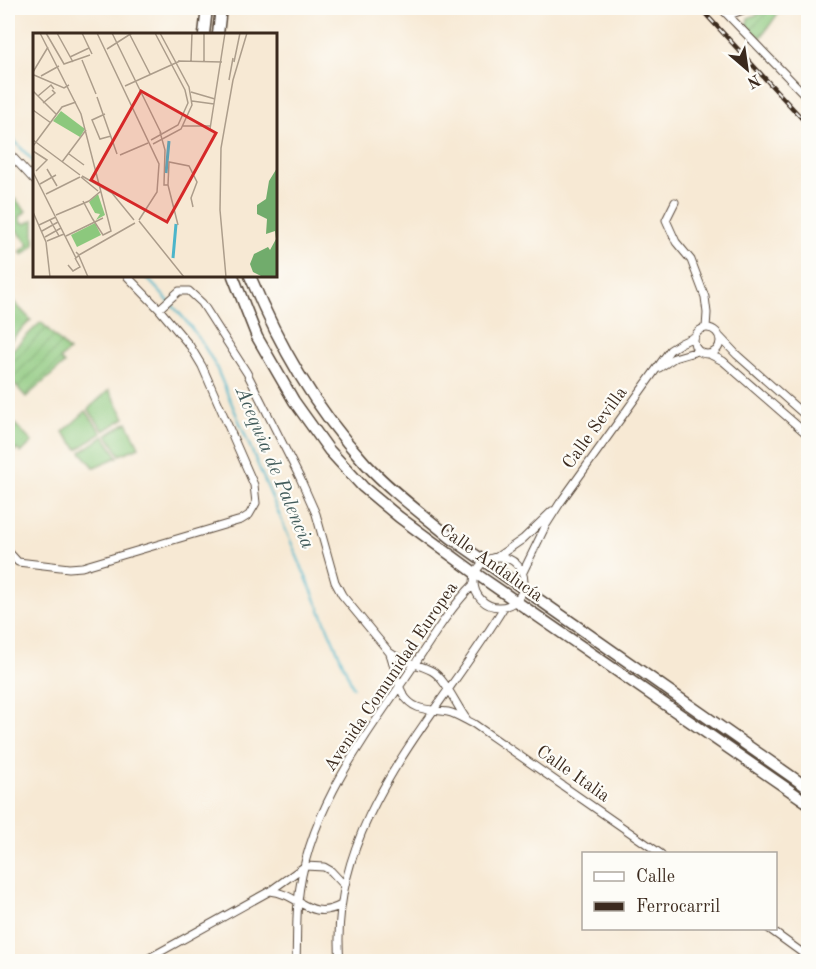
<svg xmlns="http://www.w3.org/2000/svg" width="816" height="969" viewBox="0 0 816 969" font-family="'Old Standard TT',serif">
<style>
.green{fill:#8cc87d;stroke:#64794e;stroke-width:1.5}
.garden{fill:url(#garden-furrows);stroke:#64794e;stroke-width:1.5}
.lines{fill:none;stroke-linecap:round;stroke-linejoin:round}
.stream{stroke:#4cb5ca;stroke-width:2}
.minor-casing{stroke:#574739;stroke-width:9}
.secondary-casing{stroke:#574739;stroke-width:13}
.minor{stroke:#fff;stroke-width:7}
.secondary{stroke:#fff;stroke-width:10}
.rail-casing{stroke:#3b2a1e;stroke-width:4.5}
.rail{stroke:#fdfcf7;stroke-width:2;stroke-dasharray:7;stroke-linecap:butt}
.labels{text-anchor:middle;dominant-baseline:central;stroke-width:4.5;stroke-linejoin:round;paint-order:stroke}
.street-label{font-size:18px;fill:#3b2a1e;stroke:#fdfcf7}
.water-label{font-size:20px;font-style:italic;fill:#415b5a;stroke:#fdfcf7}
.inset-river{fill:none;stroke:#4cb5ca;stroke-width:3}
.inset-road{fill:none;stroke:#ac9d8b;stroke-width:1.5}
.view{fill:#d62828;fill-opacity:0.15;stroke:#d62828;stroke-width:3}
.inset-edge{fill:none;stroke:#3b2a1e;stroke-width:3}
</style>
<defs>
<pattern id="garden-furrows" width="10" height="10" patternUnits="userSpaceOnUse" patternTransform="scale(1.5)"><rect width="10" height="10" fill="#8cc87d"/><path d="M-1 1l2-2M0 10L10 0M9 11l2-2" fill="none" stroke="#74a366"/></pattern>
</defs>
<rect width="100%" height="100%" fill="#fdfcf7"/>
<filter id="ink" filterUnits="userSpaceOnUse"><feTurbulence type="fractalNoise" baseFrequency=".0167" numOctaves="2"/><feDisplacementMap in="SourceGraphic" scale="12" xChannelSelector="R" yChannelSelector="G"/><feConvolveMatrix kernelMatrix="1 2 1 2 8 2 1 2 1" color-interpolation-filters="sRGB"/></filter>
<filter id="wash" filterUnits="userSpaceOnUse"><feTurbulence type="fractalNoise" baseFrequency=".008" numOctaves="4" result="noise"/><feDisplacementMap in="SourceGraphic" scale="24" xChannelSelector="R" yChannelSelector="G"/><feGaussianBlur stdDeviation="1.35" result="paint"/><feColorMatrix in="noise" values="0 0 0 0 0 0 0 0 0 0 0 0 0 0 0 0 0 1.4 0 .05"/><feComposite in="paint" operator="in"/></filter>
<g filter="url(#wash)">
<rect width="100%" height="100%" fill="#f7e9d4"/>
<path class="green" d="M15,199L26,211L20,217L21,222L26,224L34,219V245L23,255L20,252L29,244L8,221V207Z
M12,300L31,320L8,343V305Z
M109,390L125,418L104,431L88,409Z
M86,411L102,433L78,449L63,432Z
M8,417L32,442L21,453L17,449L8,456Z
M127,422L139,447L120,455L107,435Z
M104,436L118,457L94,467L81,452Z"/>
<path class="garden" d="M775,8L781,9L761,38L747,26L748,18Z
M41,322L69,351L60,359L64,364L26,397L8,377V354Z"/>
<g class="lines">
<path class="stream" d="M8,134L34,162
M145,276C174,307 196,328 216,367L353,687"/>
</g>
</g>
<g filter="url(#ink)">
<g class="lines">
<g class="minor-casing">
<path id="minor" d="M721,8L808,98
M729,15L749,8
M8,152L34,180
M675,202L666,220L676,242L691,260L705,297L707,313L706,328
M127,276L159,309
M694 341a13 13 0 1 1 26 0a13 13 0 1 1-26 0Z
M720,337L737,355L808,418
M711,355L723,361L808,435
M659,368L674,358L698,351
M8,551L18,562L69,568L82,567L241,520L249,515L256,503L254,485L202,366L190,346L159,309L179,291H189L202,303L247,373L300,478L316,514L335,582L342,595L389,652C402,662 417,663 432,671C445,678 457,707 467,720
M474 582a25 25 0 1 1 50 0a25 25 0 1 1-50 0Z
M497,557L523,539L552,511
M523,572L546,525L560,503L670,350L681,343L694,337
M390,654C395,667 396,682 403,694C413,712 430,709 448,712C457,714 465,720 474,724L661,854
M270,891C300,894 309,922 341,905
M768,928L808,957
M142,962L270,891L305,866L324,867L331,871L344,885
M296,962C297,942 296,921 298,902C306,816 359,745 406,677C428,645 447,611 474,584
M340,962C327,821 437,718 504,607"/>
</g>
<g class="secondary-casing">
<path id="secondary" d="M204,34L207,8
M218,34L221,8
M233,276L257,337L294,401L329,450L363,487L399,517L475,573L808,803
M250,276C279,345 314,407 365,463C391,491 422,514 451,538L808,788"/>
</g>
<use href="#minor" class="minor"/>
<use href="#secondary" class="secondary"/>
<g class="rail-casing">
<path id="rail" d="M700,8L808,125"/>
</g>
<use href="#rail" class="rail"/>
</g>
</g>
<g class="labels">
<g class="street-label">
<text transform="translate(595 428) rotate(-54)">Calle Sevilla</text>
<text transform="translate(491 563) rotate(35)">Calle Andalucía</text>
<text transform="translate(391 677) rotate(-56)">Avenida Comunidad Europea</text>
<text transform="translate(573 774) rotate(35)">Calle Italia</text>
</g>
<g class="water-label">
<text transform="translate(274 468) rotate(67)">Acequia de Palencia</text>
</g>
</g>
<g transform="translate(33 33)">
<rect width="244" height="244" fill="#f7e9d4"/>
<path d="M28,78L52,96L47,104L20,88ZM65,161L72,182L63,187L67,181L62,180L56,169Z" fill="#8cc87d"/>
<path d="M244,135V244H230L220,239L217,231L221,221L235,214L237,217L243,206L242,198L233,201L234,186L224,181V172L233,166L236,148Z" fill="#71ac6c"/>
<path d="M62,190L68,202L44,214L38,202Z" fill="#8cc87d"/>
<path class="inset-river" d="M133,140L136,108M140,225L143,191"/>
<path class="inset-road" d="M7,0L48,81L78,198L70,202L59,185M13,0L31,31L57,22M24,0L40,29M49,0L59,21M64,0L126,131L124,159L106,187M79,0L128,100M96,0L117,41M74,16L99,0M37,24L56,15M49,27L63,61M145,28L189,29M158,28L159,0M171,28V0M201,29L207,0M0,39L15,14M1,42L31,55L36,52M8,43L26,33M196,47L200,25M92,53L147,28M0,58L24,82M158,59L182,66M5,63L18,52L21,56M64,64L84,121M159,68L181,71M10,70L22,60L19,57M0,77L18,90M72,81L59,87L67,106L78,103M150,93H178M177,96L192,0M127,99L132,117L131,152H135L136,129L156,133L164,149L158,165L160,174M0,107L47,142M118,107L145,92L155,70L152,57L122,0M120,111L148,96L159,72L156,54L127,0M0,113L29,74L43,69M0,118L14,127L3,138M36,121L51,132M87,122L115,110M29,129L53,97M14,136L24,153M0,139L43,225L46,222L43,219M49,143L79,160L101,187M48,144L65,158M7,151L23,142M135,152L145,192M13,161L47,144M50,168L59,185M0,179L13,209L17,244M23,182L56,168L68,158M17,187L26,203M106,188L151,244M6,192L23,184M9,198L25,189M33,203L70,185M12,204L28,195M14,208L31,201M46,222L102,190M46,223L55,244M35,232L40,238L47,234L42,225M193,244L187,177L188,115L200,47L214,0"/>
<path class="view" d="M108,58L183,100L134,189L58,147Z"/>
<rect width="244" height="244" class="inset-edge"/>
</g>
<rect width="816" height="969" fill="none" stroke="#fdfcf7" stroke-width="30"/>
<rect x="582" y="852" width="195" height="78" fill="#fdfcf7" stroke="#afa8a0" stroke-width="1.5"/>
<rect x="594" y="872" width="30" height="9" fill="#ffffff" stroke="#afa8a0" stroke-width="1.5"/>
<text x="636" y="882" font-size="18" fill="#3b2a1e">Calle</text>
<rect x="594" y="902" width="30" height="9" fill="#3b2a1e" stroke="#afa8a0" stroke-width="1.5"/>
<text x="636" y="912" font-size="18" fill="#3b2a1e">Ferrocarril</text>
<g transform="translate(747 69) rotate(151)" stroke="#fdfcf7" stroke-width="4.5" paint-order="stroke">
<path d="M0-4.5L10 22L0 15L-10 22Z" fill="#3b2a1e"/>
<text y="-9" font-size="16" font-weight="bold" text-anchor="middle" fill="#3b2a1e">N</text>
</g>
</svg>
